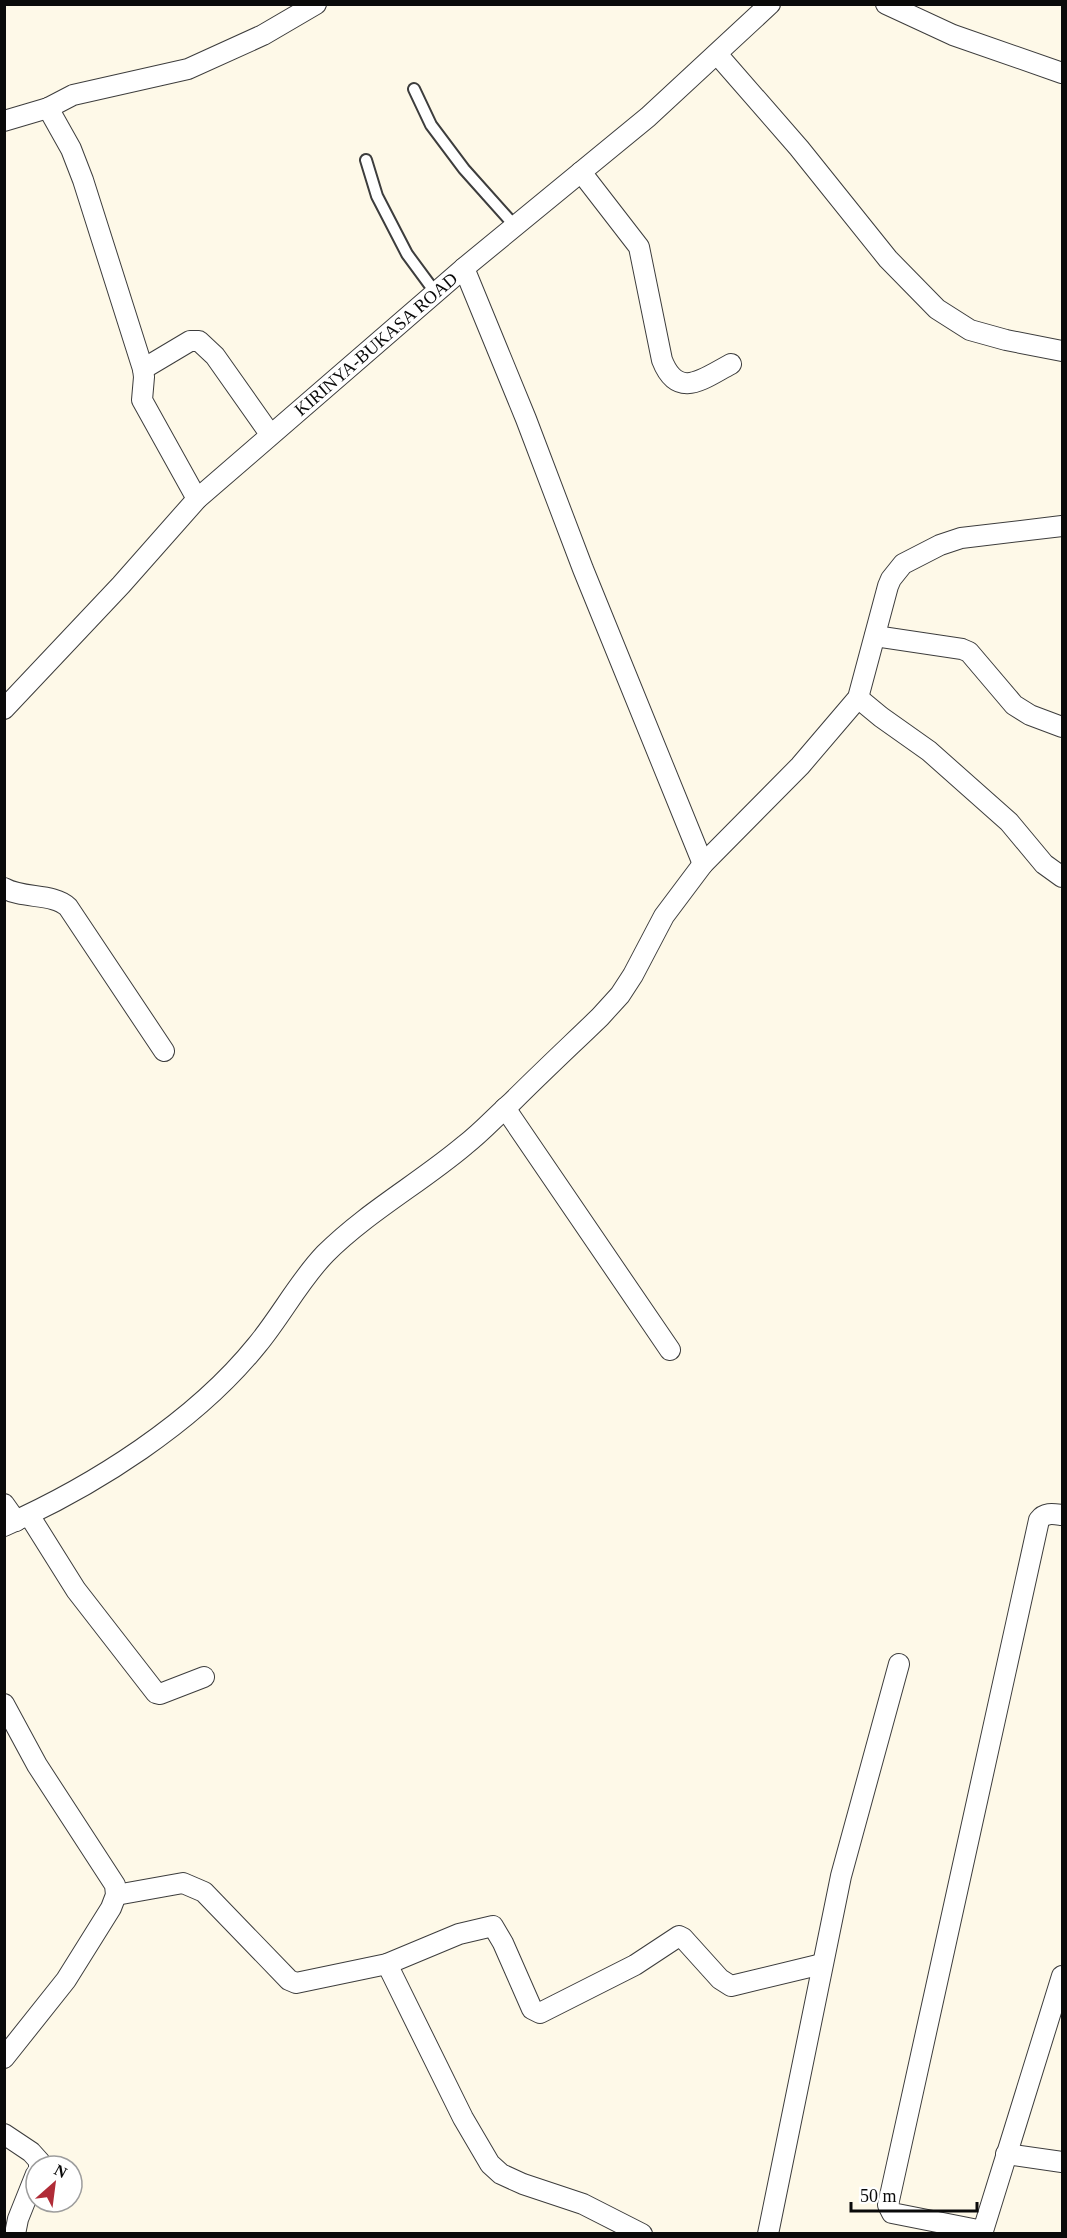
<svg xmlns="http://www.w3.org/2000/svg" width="1067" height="2238" viewBox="0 0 1067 2238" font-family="'Times New Roman',serif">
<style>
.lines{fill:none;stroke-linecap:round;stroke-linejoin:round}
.service-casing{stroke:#3d3d3d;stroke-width:14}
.minor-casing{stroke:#3d3d3d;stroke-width:22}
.service{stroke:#fff;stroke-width:10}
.minor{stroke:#fff;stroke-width:20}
.labels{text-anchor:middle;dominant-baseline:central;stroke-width:6;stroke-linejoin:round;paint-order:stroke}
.street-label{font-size:18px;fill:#0a0a0a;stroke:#fff}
</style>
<rect width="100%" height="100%" fill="#fef9e8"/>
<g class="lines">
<g class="service-casing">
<path id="service" d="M414,89L431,125L464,169L515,226
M366,160L377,196L407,254L435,292"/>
</g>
<g class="minor-casing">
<g id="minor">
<path d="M886,4L953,35L1062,73"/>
<path d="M717,54L799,148L888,259L937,309L970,330L1006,340L1062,351"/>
<path d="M48,108L71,149L83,180L143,369L144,377L142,400L197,499"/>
<path d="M4,121L48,108L73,95L188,69L263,35L316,4"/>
<path d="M581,172L639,247L662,360C678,401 704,378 731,364"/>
<path d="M464,268L526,419L583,569L703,864"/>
<path d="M143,369L190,341H199L215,356L270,434"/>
<path d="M875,636L962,649L969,652L1014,705L1030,715L1062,727"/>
<path d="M858,698L881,717L929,751L1009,822L1044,864L1062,877"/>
<path id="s1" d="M4,709L121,585L197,499L464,268L648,117L770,4"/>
<path d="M4,888C22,899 54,893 68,907L164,1051"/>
<path d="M505,1108L670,1350"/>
<path d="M4,1504L16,1521"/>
<path d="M29,1515L76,1590L156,1693L160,1694L204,1677"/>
<path d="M4,1526C94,1486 195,1422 257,1345C281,1316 299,1281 325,1254C367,1212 420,1183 465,1145C482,1132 496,1116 512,1102C541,1073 571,1045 600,1017L620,995L633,975L664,916L703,864L800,766L858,698L888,586L891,579L903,564L940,545L961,538L1062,526"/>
<path d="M4,1704L37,1765L115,1885L116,1895L111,1908L66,1980L4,2058"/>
<path d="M116,1895L183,1883L204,1892L289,1980L296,1983L387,1964L459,1934L493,1926L503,1943L532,2009L540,2013L635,1965L679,1936L683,1938L720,1979L731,1986L822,1964"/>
<path d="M387,1964L463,2118L490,2164L501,2174L523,2184L583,2204L642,2234"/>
<path d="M4,2134L31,2152L40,2162L39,2166"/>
<path d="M1006,2154L1062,2162"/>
<path d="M983,2231L892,2213L888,2205L1039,1520C1045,1512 1054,1514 1062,1515"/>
<path d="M15,2234L18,2219L36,2174"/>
<path d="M768,2234L841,1876L899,1664"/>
<path d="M982,2234L1062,1976"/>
</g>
</g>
<use href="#service" class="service"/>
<use href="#minor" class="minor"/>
</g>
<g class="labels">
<g class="street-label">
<text stroke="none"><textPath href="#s1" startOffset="522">KIRINYA-BUKASA ROAD</textPath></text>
</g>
</g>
<rect width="1067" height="2238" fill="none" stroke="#0a0a0a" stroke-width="12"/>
<g transform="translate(54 2184) rotate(28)"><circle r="28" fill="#ffffff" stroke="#9d9d9d" stroke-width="1.5"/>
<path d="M0-4.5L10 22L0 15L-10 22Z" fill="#b02c37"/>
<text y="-9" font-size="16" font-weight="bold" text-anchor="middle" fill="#0a0a0a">N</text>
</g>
<path d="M851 2202v9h126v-9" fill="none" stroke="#0a0a0a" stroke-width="3"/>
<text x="860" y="2202" font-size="18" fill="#0a0a0a" stroke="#ffffff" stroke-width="4.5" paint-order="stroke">50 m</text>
</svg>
